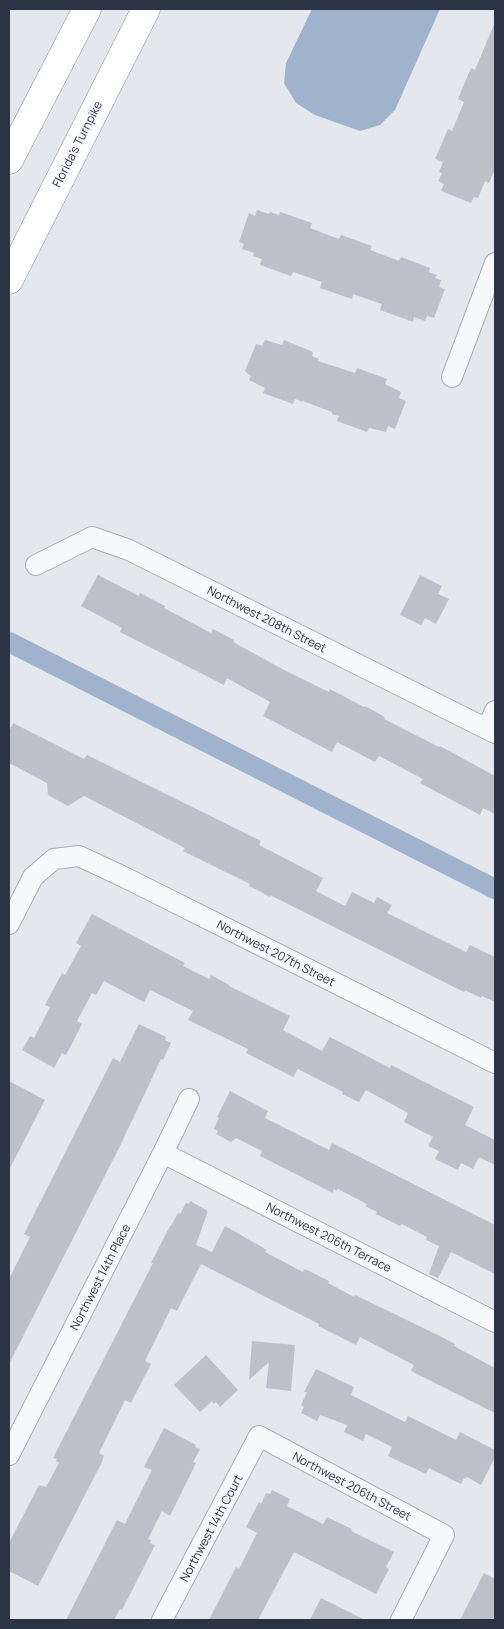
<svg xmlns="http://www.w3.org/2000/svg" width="504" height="1629" viewBox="0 0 504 1629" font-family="Manrope,sans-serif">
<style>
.water{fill:#9fb4cc}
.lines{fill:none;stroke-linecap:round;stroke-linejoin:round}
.canal{stroke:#9fb4cc;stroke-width:20}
.building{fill:#bbc0ca}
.minor-casing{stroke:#a9aeb7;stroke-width:22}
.highway-casing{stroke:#8b94a3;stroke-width:29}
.minor{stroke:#f7f8fa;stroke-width:20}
.highway{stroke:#fff;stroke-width:28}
.labels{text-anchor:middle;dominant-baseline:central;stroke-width:4;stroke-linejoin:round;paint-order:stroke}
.street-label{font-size:12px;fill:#2b3445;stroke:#f4f6f9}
</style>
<rect width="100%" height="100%" fill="#e4e7ec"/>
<path class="water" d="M312,9H440L395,110L380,125L360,131L315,115L296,103L284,83L286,63Z"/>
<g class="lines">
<path class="canal" d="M9,642L495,889"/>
</g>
<path class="building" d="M495,22V169L489,183L485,181L478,198L474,197L471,203L441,191L444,184L438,181L442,173L439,172L443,162L435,159L448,129L452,131L464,102L458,99L471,68L475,70Z
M257,210L269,214L270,212L279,215L280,212L312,223L310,228L339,239L341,235L372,246L370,250L399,261L401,257L430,268L429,272L437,275L435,278L441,280L439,287L445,289L434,318L427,316L425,321L414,317L413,322L380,310L382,304L353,294L352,299L320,288L322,282L293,272L291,276L260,265L262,259L253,256L254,253L242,249L244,244L239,242L249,213L255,216Z
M265,340L282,345L284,340L313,352L312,356L319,359L318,361L355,373L357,368L387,379L385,384L401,392L399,398L406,401L395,429L388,426L386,432L369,428L367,432L337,421L339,416L332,414V412L303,401V402L295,399L293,404L263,393L265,388L249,380L251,376L245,371L256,344L262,346Z
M98,575L139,596L140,593L165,606L164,608L211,633L213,629L234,640L233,642L286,671L329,692L330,689L364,707L365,706L385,717L384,719L439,747L440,746L495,776V814L483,808L480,815L420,783L423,779L379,756L375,762L337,742L332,752L263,716L270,702L227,678L224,685L120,632L122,628L81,606Z
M420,575L442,586L438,594L449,599L436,624L425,618L421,625L400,615Z
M13,723L84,759L87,755L261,841L259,845L323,878L316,891L345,906L352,892L374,903L377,897L392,905L387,913L466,952L470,945L495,957V1002L482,996L481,998L465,990L464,992L270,895V897L259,891L249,886L250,884L183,851L185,848L84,796L68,806L48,795L47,783L9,763V732Z
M92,914L185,963L183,966L209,979L211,975L229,985V986L290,1016L283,1030L322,1051L330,1037L390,1068L391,1065L474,1107L465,1125L495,1140V1165L479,1157L473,1169L461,1163L458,1170L435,1159L439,1151L428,1146L433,1137L404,1122L408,1113L366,1090L359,1102L342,1094L343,1092L298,1069L293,1077L246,1053L248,1049L188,1020L193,1011L150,990L144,1002L104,981L96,995L92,993L77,1021L82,1024L66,1055L62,1053L54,1068L22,1050L30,1036L34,1038L50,1007L45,1005L62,973L65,975L81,946L76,943Z
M139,1024L166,1037L165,1040L171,1043L163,1060L161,1059L120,1146L9,1364V1279L30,1237L24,1234L113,1058L120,1062Z
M9,1081L45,1100L9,1170Z
M230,1091L268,1111L265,1118L329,1150L332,1143L495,1225V1274L451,1252L438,1278L429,1274L439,1246L426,1240L427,1237L402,1224L400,1226L376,1214L377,1212L365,1206L367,1204L338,1189L337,1191L334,1189L333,1193L260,1156L262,1151L236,1138L231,1142L216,1134L218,1131L214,1129L219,1118L217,1117Z
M190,1201L208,1211L196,1245L212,1252L225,1226L267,1250L265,1252L303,1272L305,1269L329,1281L328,1283L354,1297L355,1295L442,1337L455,1344L454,1346L495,1368V1413L411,1371L414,1365L360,1337L356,1345L318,1326L319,1324L201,1264L177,1311L171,1308L145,1361L151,1364L131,1403L125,1400L99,1453L104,1456L102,1462L38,1586L9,1571V1543L39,1485L46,1487L59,1463L56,1461L57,1459L53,1458L153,1263H151L170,1226H171L178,1213L180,1214L186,1203L189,1204Z
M252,1341L295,1345L291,1391L266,1388L269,1362L249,1380Z
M206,1355L238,1390L220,1407L216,1402L214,1404L212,1401L200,1412L174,1385Z
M316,1369L354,1387L351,1395L405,1422L408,1416L456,1440L460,1432L495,1450V1457L481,1485L467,1477L465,1479L464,1478L461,1484L429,1468L426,1474L388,1456L392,1447L366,1434L363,1441L344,1432L347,1425L320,1415L317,1421L301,1413L304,1407L301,1405L307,1392H304Z
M164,1428L196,1445L195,1447L200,1449L193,1462L196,1463L170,1516L162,1511L148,1539L151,1540L150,1543L155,1545L122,1610L120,1609L114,1620H66L117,1520L125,1524L152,1470L144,1467Z
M272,1490L290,1499L287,1506L323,1524L327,1517L352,1529L351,1531L394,1552L386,1567L389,1569L376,1594L294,1552L258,1620H209L236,1567L239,1569L257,1533L246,1527L259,1502L261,1504L266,1493L270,1494Z
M484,1573L495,1579V1620H460Z
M321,1598L365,1620H310Z"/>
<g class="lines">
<g class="minor-casing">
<path id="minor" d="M452,377L495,263
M36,565L92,537L129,550L495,733
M487,729L495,711
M9,924L33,877L54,859L79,856L126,878L495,1063
M163,1153L495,1322
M9,1455L163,1153L189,1099
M162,1620L259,1436L444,1535L401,1620"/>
</g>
<g class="highway-casing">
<path id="highway" d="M9,160L87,9
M9,280L146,9"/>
</g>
<use href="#minor" class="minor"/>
<use href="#highway" class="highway"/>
</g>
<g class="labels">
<g class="street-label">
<text transform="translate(77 144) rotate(-63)">Florida's Turnpike</text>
<text transform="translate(267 619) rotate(27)">Northwest 208th Street</text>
<text transform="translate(276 953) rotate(27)">Northwest 207th Street</text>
<text transform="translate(329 1237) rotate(27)">Northwest 206th Terrace</text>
<text transform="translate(100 1277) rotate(-63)">Northwest 14th Place</text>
<text transform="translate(352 1486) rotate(28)">Northwest 206th Street</text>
<text transform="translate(211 1528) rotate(-62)">Northwest 14th Court</text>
</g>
</g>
<rect width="504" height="1629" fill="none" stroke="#2b3445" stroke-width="20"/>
</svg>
